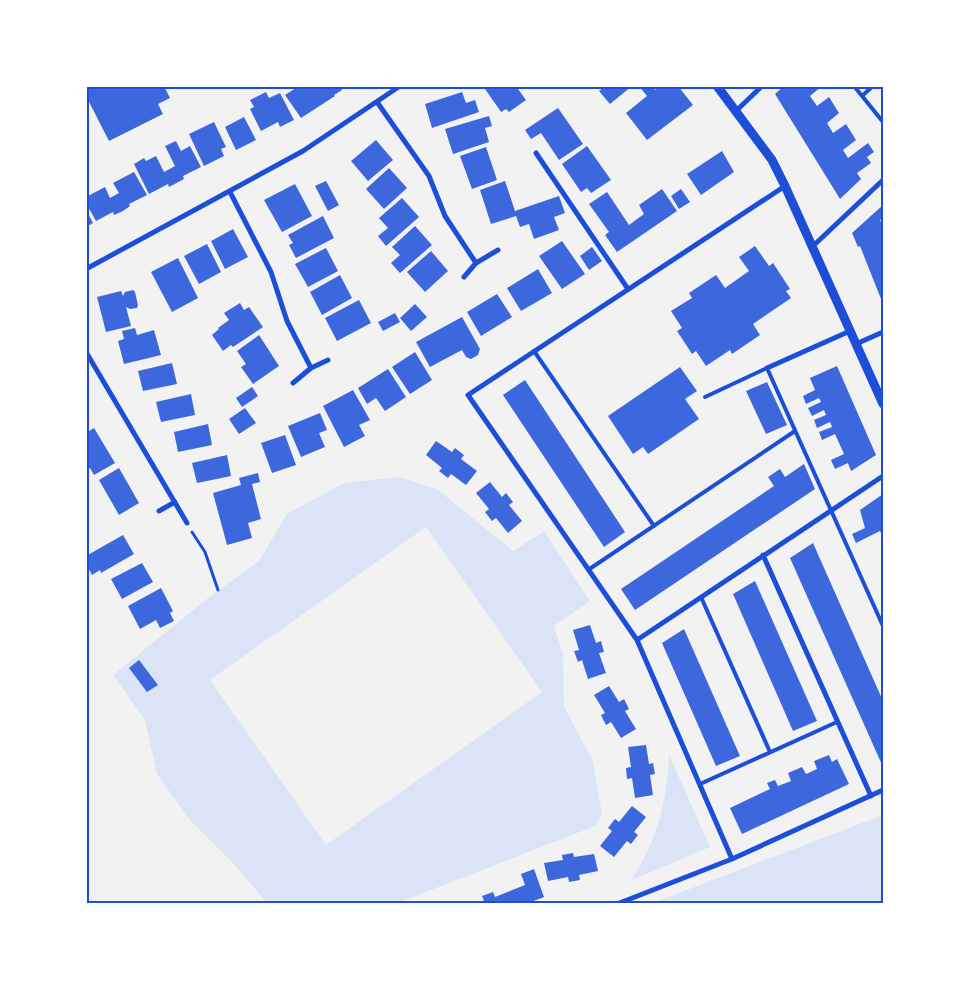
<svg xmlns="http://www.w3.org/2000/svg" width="969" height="990" viewBox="0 0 969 990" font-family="'Noto Sans',sans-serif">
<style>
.green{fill:#dbe4f7;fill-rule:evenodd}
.building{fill:#3d67dc}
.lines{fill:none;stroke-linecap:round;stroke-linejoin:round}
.path{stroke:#1d4ed8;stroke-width:3}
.service{stroke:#1d4ed8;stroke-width:4}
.minor{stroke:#1d4ed8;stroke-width:5}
.tertiary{stroke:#1d4ed8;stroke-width:9}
.neatline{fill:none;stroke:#1d4ed8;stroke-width:2}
</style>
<rect width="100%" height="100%" fill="#f2f2f2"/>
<path class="green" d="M399,477L437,489L513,551L544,531L590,601L554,626L563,654L564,707L593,761L602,814L595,826L395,904H268L229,859L189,819L157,774L145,720L113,675L208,598L259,561L287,514L344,483ZM426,527L542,692L326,845L210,680Z
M669,755L710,847L630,881C657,843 667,801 669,755Z
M883,815V904H650Z"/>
<path class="building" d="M86,86H149L150,88L153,86H164L170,98L158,104L163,114L109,141L86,96Z
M295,86H339L342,90L334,95L335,96L301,118L285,95L296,88Z
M483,86H523L518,89L526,100L509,112L506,109L501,112Z
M605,86H632L610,104L599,91Z
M639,86H652L655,90L660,86H678L693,105L647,140L626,113L647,96Z
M784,86H822L810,96L817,106L829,97L839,113L827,123L833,133L846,124L856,140L843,150L848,158L868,143L874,152L867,157L871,163L857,173L861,179L840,199L775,94Z
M266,92L269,98L280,93L294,120L280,127L278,122L261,131L250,109L254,107L250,100Z
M462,92L466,103L475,100L479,112L432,128L425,104Z
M558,108L583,144L559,160L541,133L531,139L525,130Z
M489,116L492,126L485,128L489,142L453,154L445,129Z
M244,117L256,140L236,150L225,127Z
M214,122L226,147L221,149L224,156L204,166L189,134Z
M376,140L393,160L368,181L351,161Z
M176,141L181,151L190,146L201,167L183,176L184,179L169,187L168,184L149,194L134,164L144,158L146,161L156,156L164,172L175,166L165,146Z
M587,146L611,180L591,193L587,188L581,192L562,164Z
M486,147L497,180L472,189L460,156Z
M722,151L734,172L701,195L687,174Z
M389,168L407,188L384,209L366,189Z
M134,172L147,195L129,204L130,206L123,211L114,215L113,212L96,221L86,203V197L105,187L110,198L119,193L113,183Z
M326,181L339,205L328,211L315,186Z
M505,181L515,211L559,196L565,213L554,217L559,230L534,239L529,224L520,227L516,216L491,224L480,190Z
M295,184L312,216L282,232L264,200Z
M662,189L677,211L617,252L605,235L609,232L589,204L607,192L629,225L644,214L639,205Z
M681,189L690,202L679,209L671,196Z
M402,198L419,217L386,246L378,236L388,228L379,218Z
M883,205V218L880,220L883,227V304L860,246L858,247L852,233Z
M86,210L93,223L86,227Z
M323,216L334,238L296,258L289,245L293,243L288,235Z
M415,226L432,245L400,273L391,263L400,255L392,247Z
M233,229L248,257L225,269L211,241Z
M562,241L585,274L562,289L539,256Z
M207,244L221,272L199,284L184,256Z
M755,246L769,266L773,263L790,289L786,291L791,298L753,324L760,335L732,354L730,350L706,366L696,351L692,354L677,331L682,328L671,311L692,298L689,293L716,275L725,288L749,271L739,257Z
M592,247L602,261L589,270L580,256Z
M326,248L338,271L308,287L295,264Z
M431,251L448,271L425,292L407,272Z
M178,258L198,298L172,312L151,272Z
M538,269L552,293L521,311L507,288Z
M340,275L352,298L322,315L310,292Z
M133,290L135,292L138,305L137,308L130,309L126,307L131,326L106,332L97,297L121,291L123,296L125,292Z
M497,294L512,317L481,336L467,312Z
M359,300L371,323L337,341L325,318Z
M240,303L244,310L249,307L263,327L233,347L231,345L223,351L212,335L219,329L218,328L229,320L224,313Z
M415,304L427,317L411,331L400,318Z
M395,313L400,322L383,331L378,322Z
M462,317L480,349L478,355L471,359L466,357L462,350L430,367L416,342Z
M135,328L137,335L154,330L161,355L124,364L118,341L124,339L122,331Z
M259,335L279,366L253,384L241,367L246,364L237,351Z
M415,352L432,380L410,394L392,367Z
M172,363L177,384L143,391L138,371Z
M837,366L876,455L851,471L848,463L835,469L831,460L844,454L835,434L822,440L819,432L832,427L830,422L817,428L814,420L826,415L824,410L812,416L808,408L821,402L819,398L806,404L803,396L815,390L810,378Z
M680,367L697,391L685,399L699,419L648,454L643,447L633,454L608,416Z
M388,369L406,397L385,411L376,398L367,404L358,388Z
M525,380L625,532L604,547L503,395Z
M767,382L787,425L766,434L746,391Z
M252,387L258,396L242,407L236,398Z
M353,390L370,420L359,425L365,436L344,447L323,406Z
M191,394L195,415L161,422L156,402Z
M245,408L256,423L239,434L229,419Z
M320,413L327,430L319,433L325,447L301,457L288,426Z
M208,424L212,445L178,452L174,432Z
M94,428L115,463L94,475L90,468L86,470V433Z
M285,435L296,465L272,473L261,443Z
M436,441L452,452L455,448L464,455L461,459L477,471L466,485L451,474L448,478L439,471L442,468L426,455Z
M227,455L231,476L197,483L192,463Z
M804,464L815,489L635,610L621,589L774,486L768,477L780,469L785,477Z
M119,468L139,503L119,515L99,480Z
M258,473L260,482L252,484L261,519L248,523L252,538L227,545L213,493L241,485L239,478Z
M490,482L502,497L506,493L513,502L509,505L522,521L508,533L496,518L492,521L485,512L489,509L476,493Z
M883,494V538L880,531L856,543L852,534L865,528L860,510Z
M123,535L134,554L101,573L100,570L92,575L86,564V556Z
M813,543L883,701V767L790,558Z
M142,563L153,582L122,599L111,579Z
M755,581L817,721L793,731L733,594Z
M161,588L173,611L170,613L174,621L160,628L156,620L140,629L128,606Z
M590,625L596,643L601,641L604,652L599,653L606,673L588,679L582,660L578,662L574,651L579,650L573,630Z
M684,629L740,756L716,766L662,643Z
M139,660L158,685L147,692L129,668Z
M609,686L619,702L624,699L629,709L625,711L636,729L621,738L611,722L606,725L601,715L605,713L594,695Z
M646,745L649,764L653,763L655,774L650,775L653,795L635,798L632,778L627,779L626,768L631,767L628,747Z
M829,755L832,762L837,759L849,784L742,834L730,808L770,789L767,783L775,780L778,786L791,781L788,773L802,767L806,774L817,769L814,761Z
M632,806L646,817L634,832L638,835L631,844L627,841L614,857L600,846L612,831L608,828L615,819L619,822Z
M573,853L574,857L594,854L598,871L579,875L580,880L569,882L568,877L548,881L544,863L563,860L562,855Z
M534,869L544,897L526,904H478L484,901L482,896L493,892L495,897L525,885L521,874Z"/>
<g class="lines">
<path class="path" d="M192,532L205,552L218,590"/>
<path class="service" d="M854,86L883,122
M862,96L873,86
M534,351L654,526
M705,397L767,368L883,626
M588,570L795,431
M701,597L770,752
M700,784L837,722"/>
<path class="minor" d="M377,102L429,176L445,216L476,263
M736,111L762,86
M536,153L628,289
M230,192L271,272L287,321L311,368
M812,247L883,180
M86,269L303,151L400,86
M464,277L476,263L498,250
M856,344L883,332
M86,352L187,523
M767,368L850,331
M293,383L311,368L328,360
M159,511L175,502
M763,555L871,796
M637,640L883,476
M732,859L637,640L468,395L785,186
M617,904L732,859L883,790"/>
<path class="tertiary" d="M717,86L772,160L785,186L883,404"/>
</g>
<rect width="969" height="990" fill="none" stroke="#ffffff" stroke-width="175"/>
<rect x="88" y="88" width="794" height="814" class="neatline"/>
</svg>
